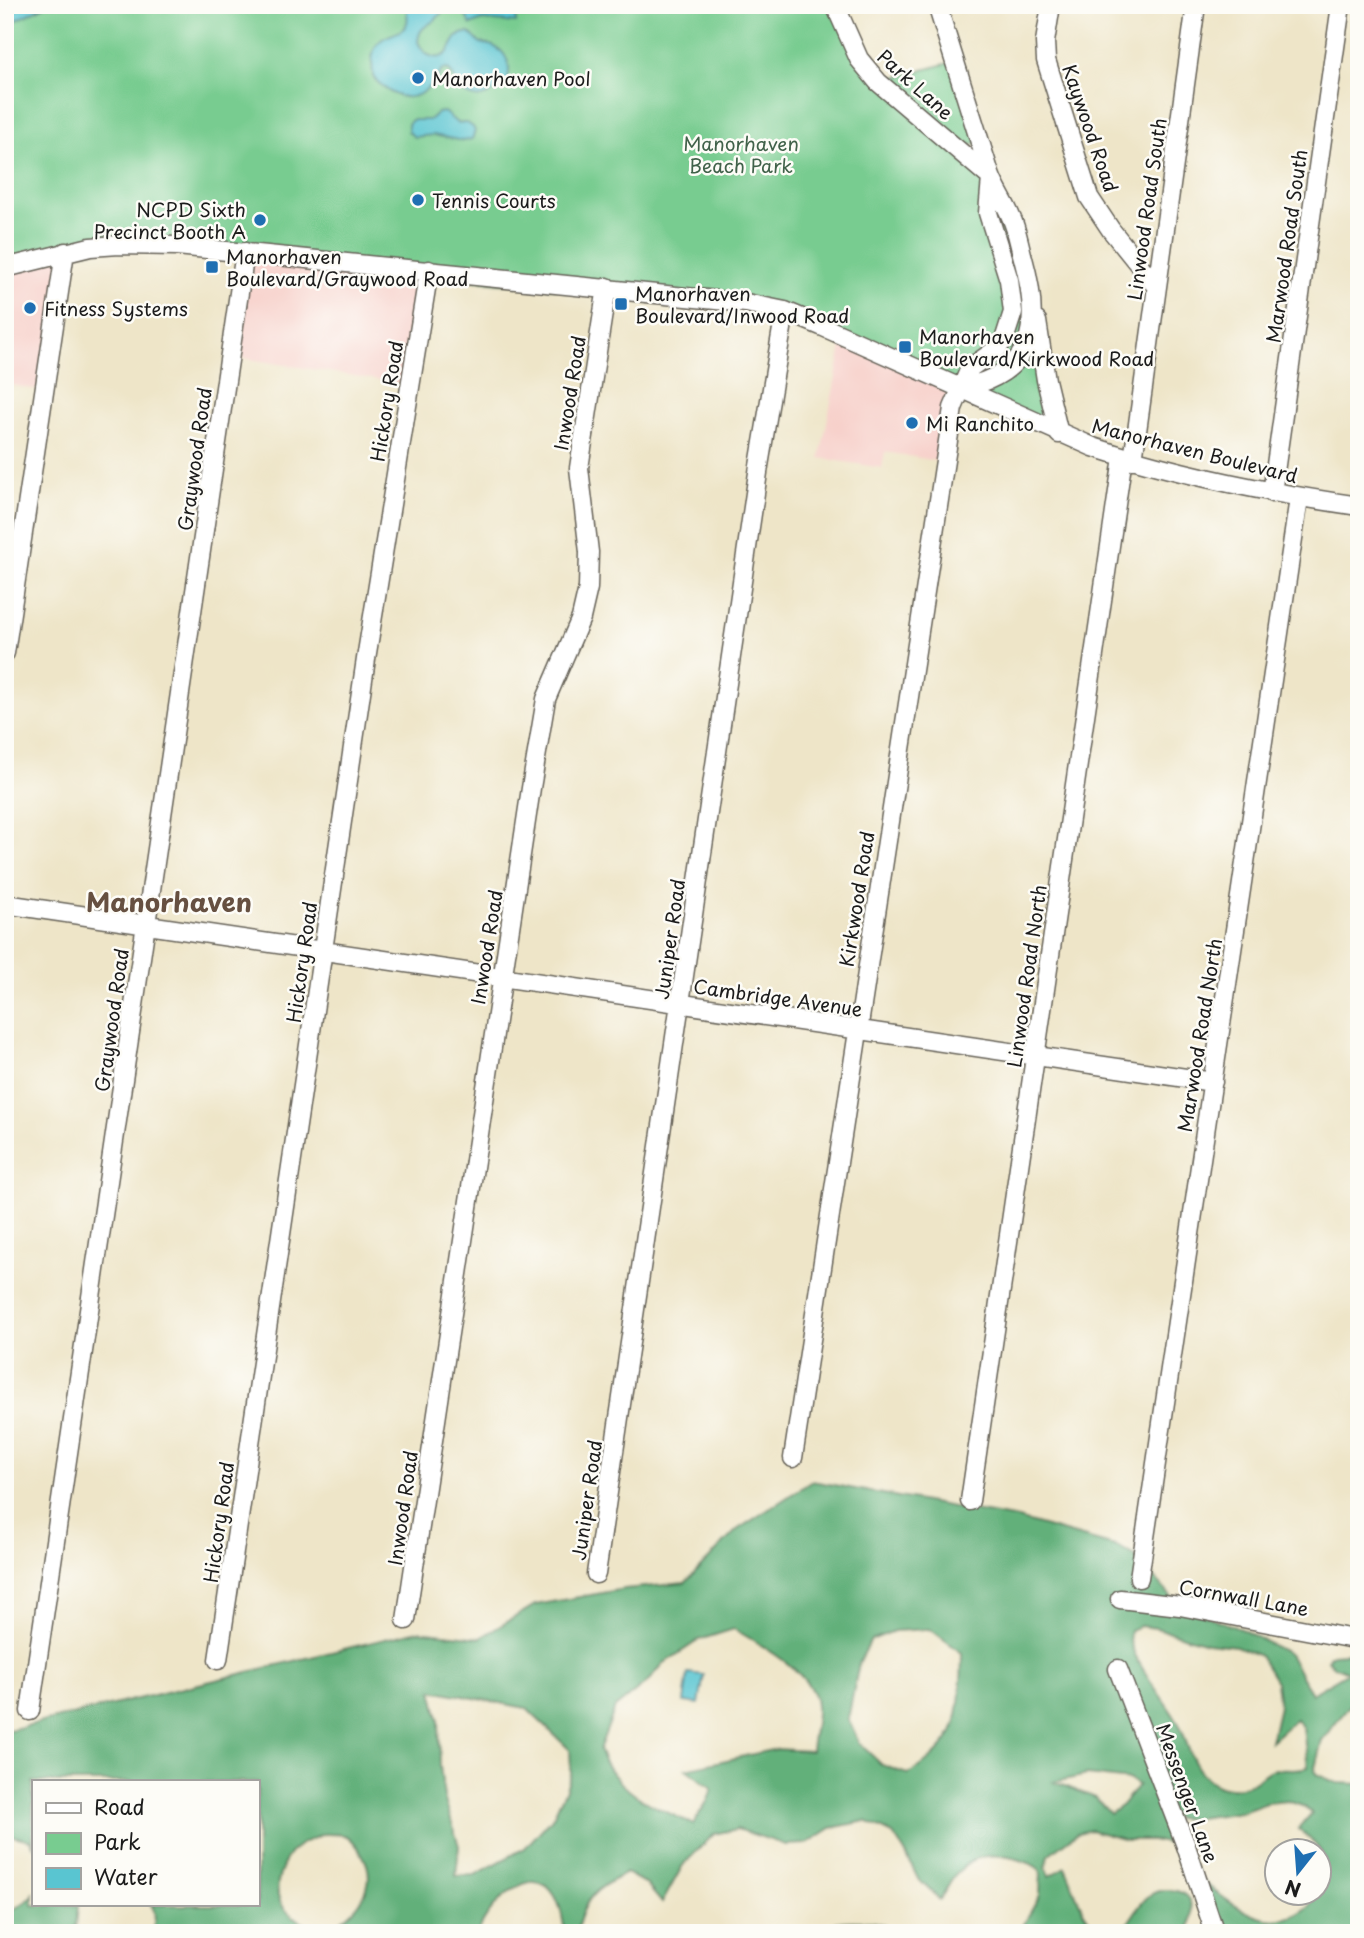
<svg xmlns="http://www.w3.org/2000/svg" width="1364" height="1938" viewBox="0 0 1364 1938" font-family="'Playpen Sans',sans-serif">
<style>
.built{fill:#f7d0ca}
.green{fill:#78cc90;stroke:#4a7456;stroke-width:2}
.forest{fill:#62b07a;stroke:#3f664b;stroke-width:2;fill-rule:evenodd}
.water{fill:#59c5d1;stroke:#3a7076;stroke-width:2}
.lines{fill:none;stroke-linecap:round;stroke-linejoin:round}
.minor-casing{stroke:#666258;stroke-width:21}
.minor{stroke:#fff;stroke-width:18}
.poi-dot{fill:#1f6fb2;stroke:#fdfcf7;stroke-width:2.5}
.labels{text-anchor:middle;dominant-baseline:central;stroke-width:5;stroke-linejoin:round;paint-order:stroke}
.poi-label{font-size:19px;fill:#1c1c1c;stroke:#fdfcf7;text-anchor:start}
.street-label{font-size:19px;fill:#1c1c1c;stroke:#fdfcf7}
.park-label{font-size:19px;fill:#41624a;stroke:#fdfcf7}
.district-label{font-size:26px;font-weight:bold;fill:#665041;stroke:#fdfcf7}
</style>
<rect width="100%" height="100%" fill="#fdfcf7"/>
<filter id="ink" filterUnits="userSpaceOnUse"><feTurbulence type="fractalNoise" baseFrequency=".0143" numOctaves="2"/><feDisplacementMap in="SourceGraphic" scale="14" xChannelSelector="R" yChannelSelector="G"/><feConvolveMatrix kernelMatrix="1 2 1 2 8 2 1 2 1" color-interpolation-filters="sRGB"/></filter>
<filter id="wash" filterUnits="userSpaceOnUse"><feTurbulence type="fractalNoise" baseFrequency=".00686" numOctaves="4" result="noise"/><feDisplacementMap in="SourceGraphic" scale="28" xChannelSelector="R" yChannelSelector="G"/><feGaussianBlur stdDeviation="1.57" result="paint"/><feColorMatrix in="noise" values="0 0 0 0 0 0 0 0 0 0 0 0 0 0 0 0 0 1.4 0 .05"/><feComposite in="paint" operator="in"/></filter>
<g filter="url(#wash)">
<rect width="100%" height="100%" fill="#eee5c8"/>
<path class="built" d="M65,252L44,391L5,384V327L14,265Z
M245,252L428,270L410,385L230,356Z
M844,336L961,388L943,462L885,452L882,468L820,458Z"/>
<path class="green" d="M46,5H835L878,82L953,62L979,142L959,150L1012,219L1059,434L785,311L119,245L5,268V26Z"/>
<path class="forest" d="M812,1481L1018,1519L1118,1547L1133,1555L1180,1606L1243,1630L1289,1654L1311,1694L1348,1672L1333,1666L1327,1659L1332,1654L1359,1652V1694L1322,1740L1315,1768L1316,1774L1337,1783L1359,1784V1930L1352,1933H1216L1204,1882C1220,1896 1239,1910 1259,1917C1295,1930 1336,1894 1323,1857C1319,1845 1307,1837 1298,1829L1312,1813L1305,1807L1288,1801L1267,1803L1242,1812L1190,1819L1176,1818L1157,1805L1170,1829L1174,1845L1152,1840H1126L1091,1830L1077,1833L1049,1855L1046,1868L1049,1876L1065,1867C1074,1883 1081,1925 1103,1929C1109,1930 1119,1926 1126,1926C1133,1916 1140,1902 1150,1895C1160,1888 1182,1887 1189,1900C1194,1910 1191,1923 1189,1933H1019L1040,1895L1041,1871C1034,1864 1027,1862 1017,1859C976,1847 958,1865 940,1900L918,1879L906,1854L893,1834L866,1821L831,1828L806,1844L786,1845L737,1829L714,1834L683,1865L662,1903L646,1884L626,1873C593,1891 586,1895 576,1933H565C563,1920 561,1907 555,1896C532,1857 486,1909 478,1933H150C155,1925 157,1913 151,1905H257V1782H33V1845L30,1840L5,1834V1731L418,1631L480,1638L535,1605L624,1589L685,1583L737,1530ZM1140,1626L1156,1628L1207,1643L1236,1646L1260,1656L1276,1682L1279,1706L1271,1741L1296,1719L1303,1728L1308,1767C1296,1771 1283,1767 1271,1770C1266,1772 1262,1776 1258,1779C1245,1788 1231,1791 1217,1785C1209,1782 1203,1775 1198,1768C1189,1755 1187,1742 1181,1728C1171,1706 1123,1652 1130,1630ZM734,1629C759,1644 815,1673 816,1706C817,1721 812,1736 811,1751L776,1749L686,1769L712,1788L708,1800L693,1824C653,1806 617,1794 599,1750L615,1708L650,1680L663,1664L699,1640ZM930,1629L962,1653C962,1672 960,1718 951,1734C944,1748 921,1769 907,1774L882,1765L859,1743L848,1719L859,1663L871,1640L894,1631ZM432,1690L526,1708L570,1750L571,1774L566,1789L552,1818L525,1848L475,1875L456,1876L459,1846L444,1797L440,1766L439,1719ZM1087,1775L1130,1780L1138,1785L1122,1805L1110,1814L1096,1798L1054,1782ZM323,1834C347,1834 349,1833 362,1854C382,1887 354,1917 324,1930C295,1921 269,1908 280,1874C283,1864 289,1852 298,1846C305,1841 315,1838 323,1834Z
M33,1892V1905H78L76,1927L84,1933H5V1915L31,1898Z
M852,1921C868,1921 882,1921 895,1933H824L837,1922Z"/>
<path class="water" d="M5,5H46L5,26Z
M405,5H453C443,8 442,14 435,20C425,27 419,28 418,42C421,49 425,55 433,57C454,61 449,35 465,33C472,32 473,37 478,41C482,45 488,44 493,46C508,52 512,68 507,82C491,95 473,108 457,84C454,78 453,74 448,69L442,70C422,104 399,106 373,77C373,70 371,61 373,54C379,24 418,44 405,5Z
M453,5H517L516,23L482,20L471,25L462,9Z
M444,112L457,123H467L473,127L475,131L472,139L463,141L433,135L414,137L408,131V124L412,120H429L437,113Z
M688,1673L704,1675L699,1704L684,1702Z"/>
</g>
<g filter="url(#ink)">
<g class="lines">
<g class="minor-casing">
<path id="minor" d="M835,5L859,59L878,82L991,178
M937,5C955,61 972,118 990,174C995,189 1005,202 1011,217C1017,229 1019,244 1023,258C1041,323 1037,373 961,388
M1051,5L1045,42L1046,60L1089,197L1111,230L1156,286
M5,268L90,247L119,245L177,246L746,303L785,311L821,326L1093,447C1179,475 1269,493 1359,506
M1037,321L1046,380L1059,434
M1133,460L1196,5
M1272,493L1341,5
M5,653L65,252
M5,904L1213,1082
M793,1458L953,408L970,368L998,348L1005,337L1013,312L1009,280L988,213L991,178
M970,1501L1123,457
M596,1574L759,466L785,311
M1139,1578L1299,498
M1120,1599L1180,1606L1359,1640
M406,1620L531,788L546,699L581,618L588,588L589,552L579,468L607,287
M218,1660L366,659L429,270
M1118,1669L1186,1846L1215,1933
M30,1711L245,252"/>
</g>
<use href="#minor" class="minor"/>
</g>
</g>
<g class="poi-dot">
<circle cx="418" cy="78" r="7"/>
<circle cx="418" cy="200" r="7"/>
<circle cx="260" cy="220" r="7"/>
<rect x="205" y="260" width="14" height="14" rx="3.5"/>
<rect x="614" y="297" width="14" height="14" rx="3.5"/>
<circle cx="30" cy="308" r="7"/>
<rect x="898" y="340" width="14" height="14" rx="3.5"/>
<circle cx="912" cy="423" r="7"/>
</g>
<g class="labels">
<g class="poi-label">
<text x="432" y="78">Manorhaven Pool</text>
<text x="432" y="200">Tennis Courts</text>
<text x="246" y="209" text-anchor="end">NCPD Sixth<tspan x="246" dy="22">Precinct Booth A</tspan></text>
<text x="226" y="256">Manorhaven<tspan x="226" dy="22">Boulevard/Graywood Road</tspan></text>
<text x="635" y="293">Manorhaven<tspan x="635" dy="22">Boulevard/Inwood Road</tspan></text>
<text x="44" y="308">Fitness Systems</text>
<text x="919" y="336">Manorhaven<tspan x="919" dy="22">Boulevard/Kirkwood Road</tspan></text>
<text x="926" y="423">Mi Ranchito</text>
</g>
<g class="street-label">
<text transform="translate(916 84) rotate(42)">Park Lane</text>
<text transform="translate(1091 128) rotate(71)">Kaywood Road</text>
<text transform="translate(1146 209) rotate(-82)">Linwood Road South</text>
<text transform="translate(1286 246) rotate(-82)">Marwood Road South</text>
<text transform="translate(569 393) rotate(-81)">Inwood Road</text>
<text transform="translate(386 401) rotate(-81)">Hickory Road</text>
<text transform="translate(1195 450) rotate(14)">Manorhaven Boulevard</text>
<text transform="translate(194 459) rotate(-82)">Graywood Road</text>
<text transform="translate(856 899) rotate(-81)">Kirkwood Road</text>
<text transform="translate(669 939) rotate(-82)">Juniper Road</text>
<text transform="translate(486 947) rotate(-81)">Inwood Road</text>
<text transform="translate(301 962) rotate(-82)">Hickory Road</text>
<text transform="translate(1026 976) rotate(-82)">Linwood Road North</text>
<text transform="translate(778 997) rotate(8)">Cambridge Avenue</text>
<text transform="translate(111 1020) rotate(-82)">Graywood Road</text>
<text transform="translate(1199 1035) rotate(-81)">Marwood Road North</text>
<text transform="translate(586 1500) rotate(-82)">Juniper Road</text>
<text transform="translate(402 1508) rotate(-82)">Inwood Road</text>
<text transform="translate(218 1522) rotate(-82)">Hickory Road</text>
<text transform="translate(1244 1597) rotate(10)">Cornwall Lane</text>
<text transform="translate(1188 1793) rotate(70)">Messenger Lane</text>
</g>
<g class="park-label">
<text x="741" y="143">Manorhaven<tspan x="741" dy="22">Beach Park</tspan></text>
</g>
<g class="district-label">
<text x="169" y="901">Manorhaven</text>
</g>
</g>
<rect width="1364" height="1938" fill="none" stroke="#fdfcf7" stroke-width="28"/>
<rect x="32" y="1780" width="228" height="126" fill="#fdfcf7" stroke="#a3a29f" stroke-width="2"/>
<rect x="46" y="1803" width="35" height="10" fill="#ffffff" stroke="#a3a29f" stroke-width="2"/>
<text x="94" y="1815" font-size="21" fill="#1c1c1c">Road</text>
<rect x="46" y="1833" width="35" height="21" fill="#78cc90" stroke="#a3a29f" stroke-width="2"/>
<text x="94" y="1850" font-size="21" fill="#1c1c1c">Park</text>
<rect x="46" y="1868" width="35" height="21" fill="#59c5d1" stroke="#a3a29f" stroke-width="2"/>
<text x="94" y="1885" font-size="21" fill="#1c1c1c">Water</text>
<g transform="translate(1298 1872) rotate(197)"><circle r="33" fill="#fdfcf7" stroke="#a3a29f" stroke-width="2"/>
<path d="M0-5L12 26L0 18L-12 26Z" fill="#1f6fb2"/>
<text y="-10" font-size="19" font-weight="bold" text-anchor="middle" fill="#1c1c1c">N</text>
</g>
</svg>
